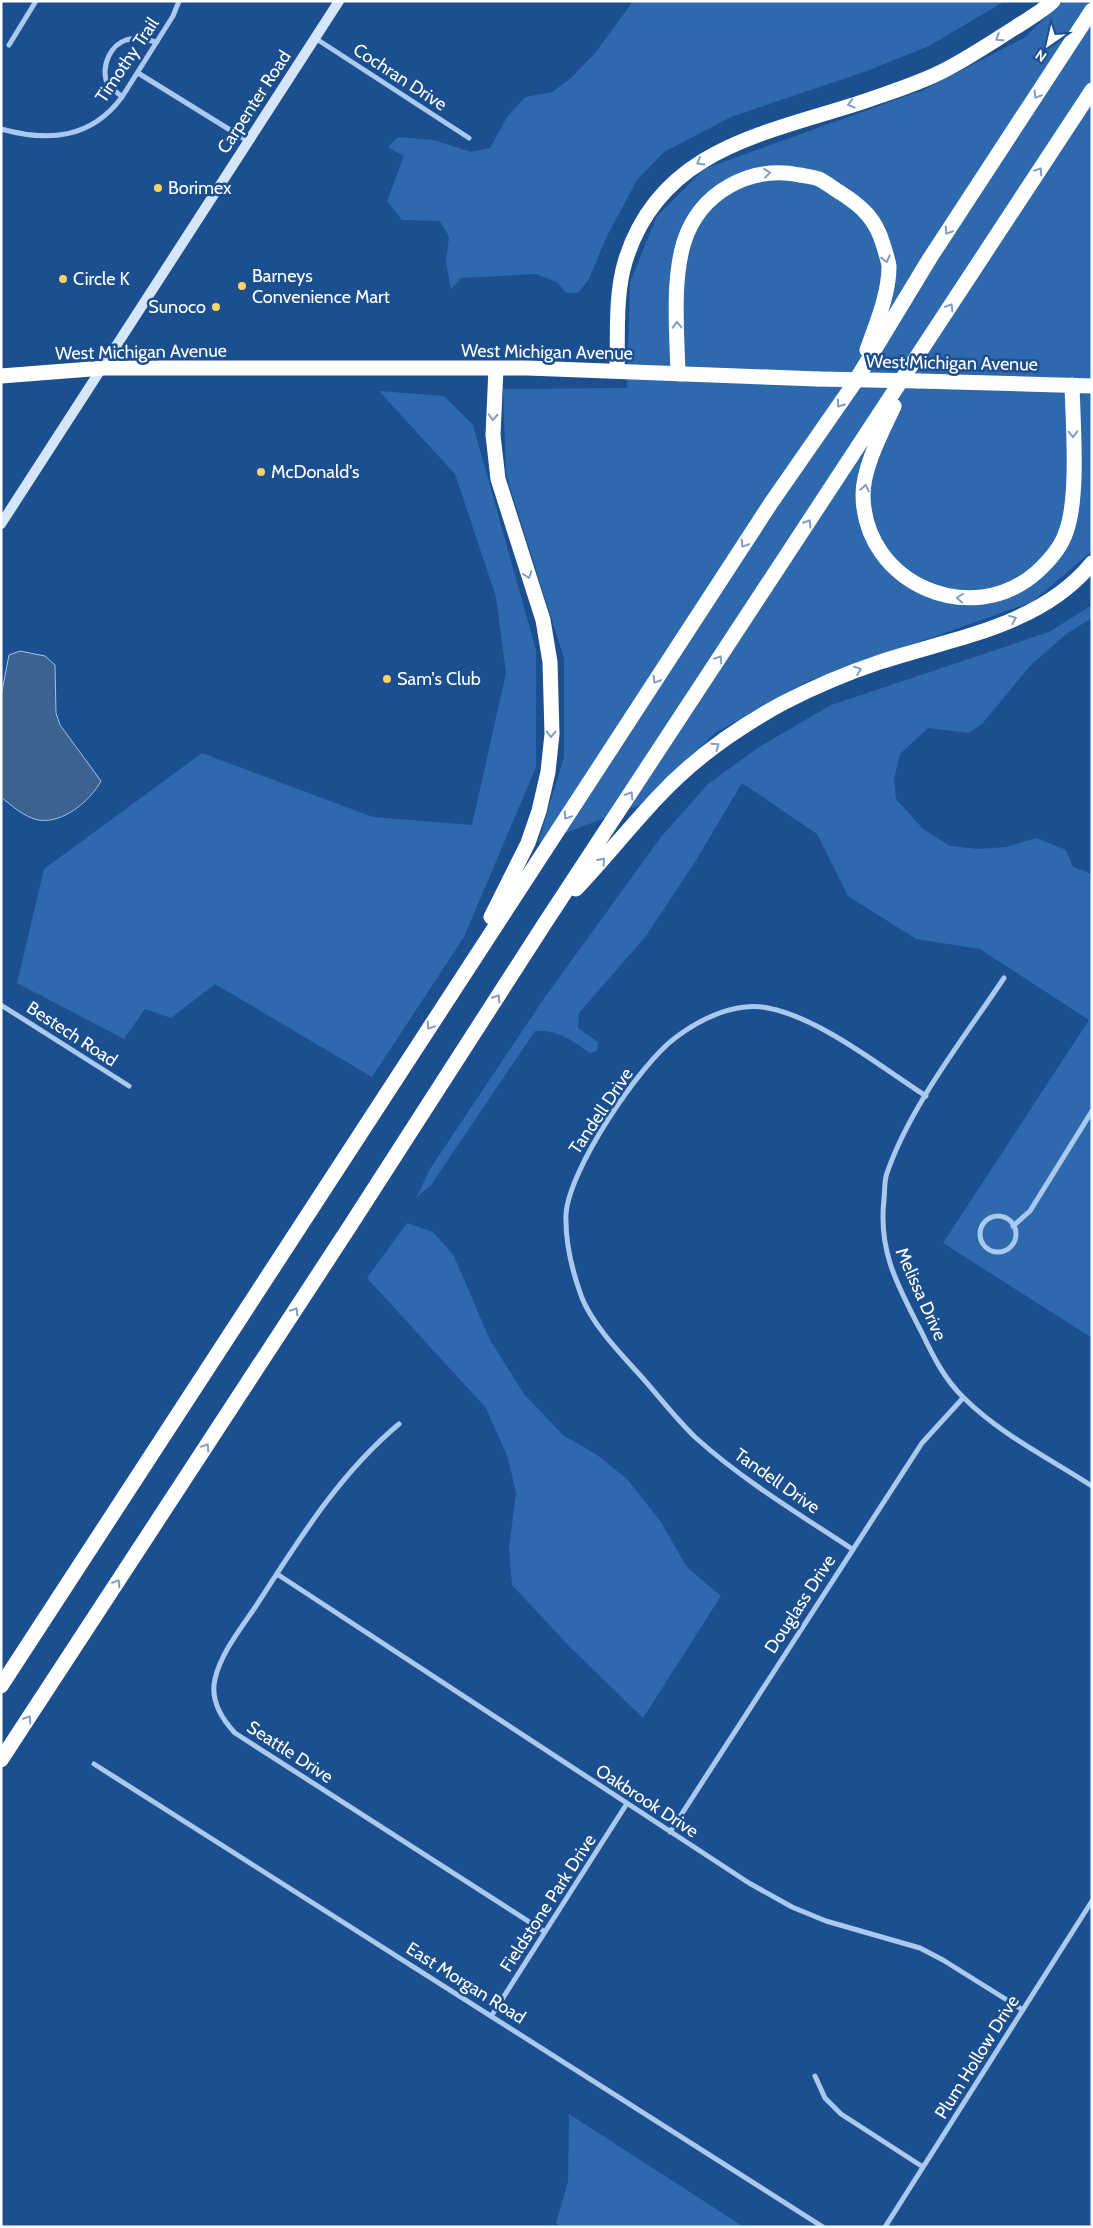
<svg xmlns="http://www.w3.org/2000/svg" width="1093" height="2228" viewBox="0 0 1093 2228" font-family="Cabin,sans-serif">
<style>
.green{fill:#2e69ad}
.water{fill:#3c6290;stroke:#9cc4f0}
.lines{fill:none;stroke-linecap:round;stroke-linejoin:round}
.street{stroke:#a9c9ee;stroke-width:5}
.secondary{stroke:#d6e6fa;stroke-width:10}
.highway{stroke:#fff;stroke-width:15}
.highway-bridge{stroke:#fff;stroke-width:15}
.oneway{stroke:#829ec1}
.poi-dot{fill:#ffd166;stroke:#1b4f8f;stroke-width:2}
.labels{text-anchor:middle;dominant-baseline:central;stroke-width:5;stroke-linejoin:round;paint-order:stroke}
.street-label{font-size:18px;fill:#fff;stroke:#1b4f8f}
.poi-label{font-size:18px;fill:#fff;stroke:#1b4f8f;text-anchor:start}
</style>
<rect width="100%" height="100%" fill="#1b4f8f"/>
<path class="green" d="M633,1H1005L929,46L867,71L731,117L664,152L637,180L606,238L589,279L578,293H566L557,282L536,274L461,278L451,289L446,262L449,237L440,221L402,220L387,201L404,156L388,147L398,137L434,140L471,152L490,148L507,117L525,97L552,92L571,78L596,52Z
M1063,1H1092L1091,552L1032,602L806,682L715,733L640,805L538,843L564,757V658L506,475L503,389L627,388L630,282L657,216L704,169L923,90L1024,38Z
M379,391L444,396L473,425L536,650V767L464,937L372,1077L215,984L171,1018L145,1009L124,1039L17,983L44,869L202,753L373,817L472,825L506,673L496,597L455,474Z
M1092,605V618L1066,634L1030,666L982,724L969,733L928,728L900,754L894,779L896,799L923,829L950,846L979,849L1006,847L1036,838L1066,850L1073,867L1092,874V1338L943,1243L1089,1020L980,949L916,939L848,896L817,834L742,783L695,862L646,936L579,1013L578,1028L598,1042L597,1051L590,1053C573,1041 557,1029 535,1031L431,1185L416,1198L430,1169L545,997L661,837L708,784L759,747L831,705L1049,632Z
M407,1223L433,1232L454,1256L490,1340L524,1394L563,1435L597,1455L627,1479L661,1522L686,1566L721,1596L643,1718L570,1647L512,1585L509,1549L516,1493L508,1458L486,1408L367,1278Z
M569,2114L744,2227H559L556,2223L568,2182Z"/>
<path class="water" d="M20,651L45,656L55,665L56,713L60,725L101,781C90,801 63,824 38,820C24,817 11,805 1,797V696L9,655Z"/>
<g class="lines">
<path class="street" d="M315,38L469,138
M9,45L36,1
M138,73L248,141
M122,97C117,92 109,87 106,80C102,64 111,45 126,40C136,37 147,40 157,42
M1,129C48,142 91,139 122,97L173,16L179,1
M1004,978C964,1038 910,1106 887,1173C884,1181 885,1191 884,1199C878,1252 898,1286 921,1331C933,1356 944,1379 964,1398C1000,1434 1049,1458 1092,1486
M1,1005L129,1086
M980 1234a18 18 0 1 1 36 0a18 18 0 1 1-36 0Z
M1013,1226L1030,1211L1092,1111
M399,1424C339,1474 298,1541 256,1606C241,1628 221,1653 215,1679C210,1700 221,1718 235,1733L545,1932
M852,1549C799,1514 744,1481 696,1438C676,1419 658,1395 639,1374C620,1353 593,1325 582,1298C572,1271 565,1242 566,1214C569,1169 640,1064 675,1038C700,1019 736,1001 768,1008C820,1018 881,1067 926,1096
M277,1574L749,1883L792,1907L826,1921L920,1948L943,1960L1023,2010
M94,1764L823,2227
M670,1832L922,1443L963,1398
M492,2015L626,1805
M815,2076L825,2098L841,2114L923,2167
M885,2227L1092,1901"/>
<path class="secondary" d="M1,524L339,1"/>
<path class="highway" d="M617,371C618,336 615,296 625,262C660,145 772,133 871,99C894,91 919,83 941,72C967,59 992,42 1016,27C1028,19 1043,11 1053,1
M678,374C677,333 672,281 684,242C700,192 750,165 800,175C806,176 814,177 819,179C827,183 834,189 841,193C863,207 876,220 883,244C885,251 888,259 889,266C889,295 876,324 867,350
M1,376L104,368H528L818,379
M919,381L1092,386
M894,406C882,432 863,467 863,495C864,584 972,630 1037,572C1049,561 1061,548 1066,532C1079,498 1073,423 1072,385
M576,889C604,859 629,828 657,798C692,760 737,728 783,703C814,687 847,673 880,662C953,638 1041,626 1092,563
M491,917L528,843L539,811L548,772L552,734L550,662L543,620L498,479L493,435L496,368
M1,1686L771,503L853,385L930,258L1092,10
M1,1760L350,1226L545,923L1092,90"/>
<path class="highway-bridge" d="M818,379L919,381"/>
</g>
<defs><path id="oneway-chevron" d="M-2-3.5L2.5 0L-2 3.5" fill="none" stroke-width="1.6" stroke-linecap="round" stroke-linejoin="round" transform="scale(1.25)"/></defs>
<g class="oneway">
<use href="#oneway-chevron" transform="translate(999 38) rotate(147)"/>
<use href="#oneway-chevron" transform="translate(1037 95) rotate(123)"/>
<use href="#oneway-chevron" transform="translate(851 104) rotate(164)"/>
<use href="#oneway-chevron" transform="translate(700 162) rotate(150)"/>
<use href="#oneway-chevron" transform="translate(1039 171) rotate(-57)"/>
<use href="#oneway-chevron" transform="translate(767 173) rotate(-7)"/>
<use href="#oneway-chevron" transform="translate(948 231) rotate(123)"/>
<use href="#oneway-chevron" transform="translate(886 259) rotate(76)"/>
<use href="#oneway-chevron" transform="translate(950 307) rotate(-57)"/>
<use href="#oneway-chevron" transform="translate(677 325) rotate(-91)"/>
<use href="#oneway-chevron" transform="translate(840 404) rotate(125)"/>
<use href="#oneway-chevron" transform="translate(493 417) rotate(93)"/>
<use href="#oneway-chevron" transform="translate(1073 434) rotate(89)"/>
<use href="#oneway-chevron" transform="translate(865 488) rotate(-80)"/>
<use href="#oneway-chevron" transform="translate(808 523) rotate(-57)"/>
<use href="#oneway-chevron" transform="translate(744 544) rotate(123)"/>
<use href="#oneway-chevron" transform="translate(528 575) rotate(72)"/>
<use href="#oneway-chevron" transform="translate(960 598) rotate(-175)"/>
<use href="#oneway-chevron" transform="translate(1013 619) rotate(-22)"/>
<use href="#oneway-chevron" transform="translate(719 659) rotate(-57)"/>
<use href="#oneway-chevron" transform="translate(858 670) rotate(-21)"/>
<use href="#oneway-chevron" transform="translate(656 680) rotate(123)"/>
<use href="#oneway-chevron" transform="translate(551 734) rotate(92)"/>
<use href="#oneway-chevron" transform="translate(716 746) rotate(-35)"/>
<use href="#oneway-chevron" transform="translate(630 795) rotate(-57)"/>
<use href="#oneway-chevron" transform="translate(567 816) rotate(123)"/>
<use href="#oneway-chevron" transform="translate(602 861) rotate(-48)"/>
<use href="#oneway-chevron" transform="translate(497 998) rotate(-57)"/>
<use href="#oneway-chevron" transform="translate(430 1026) rotate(123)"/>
<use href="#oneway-chevron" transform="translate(295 1311) rotate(-57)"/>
<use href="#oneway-chevron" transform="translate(206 1447) rotate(-57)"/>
<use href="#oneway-chevron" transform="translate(117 1583) rotate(-57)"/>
<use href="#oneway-chevron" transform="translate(28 1719) rotate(-57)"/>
</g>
<g class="poi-dot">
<circle cx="158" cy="188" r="5"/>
<circle cx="63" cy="279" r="5"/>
<circle cx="242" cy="286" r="5"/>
<circle cx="216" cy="307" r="5"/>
<circle cx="261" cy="472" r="5"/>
<circle cx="387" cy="679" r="5"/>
</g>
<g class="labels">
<g class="street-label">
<text transform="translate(127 60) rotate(-56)">Timothy Trail</text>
<text transform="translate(400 77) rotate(33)">Cochran Drive</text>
<text transform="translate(254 102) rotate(-57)">Carpenter Road</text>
<text transform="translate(141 352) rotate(-1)">West Michigan Avenue</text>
<text transform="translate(547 352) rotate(1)">West Michigan Avenue</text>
<text transform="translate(952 363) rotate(1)">West Michigan Avenue</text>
<text transform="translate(72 1034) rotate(33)">Bestech Road</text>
<text transform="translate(601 1111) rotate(-56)">Tandell Drive</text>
<text transform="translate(921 1294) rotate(66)">Melissa Drive</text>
<text transform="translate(777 1481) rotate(35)">Tandell Drive</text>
<text transform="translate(800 1604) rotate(-57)">Douglass Drive</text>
<text transform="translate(290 1752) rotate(33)">Seattle Drive</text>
<text transform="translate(647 1801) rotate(33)">Oakbrook Drive</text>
<text transform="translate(548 1903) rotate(-57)">Fieldstone Park Drive</text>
<text transform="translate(466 1983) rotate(32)">East Morgan Road</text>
<text transform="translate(977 2057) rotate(-58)">Plum Hollow Drive</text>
</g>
<g class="poi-label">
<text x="168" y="188">Borimex</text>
<text x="252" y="276">Barneys<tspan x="252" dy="21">Convenience Mart</tspan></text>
<text x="73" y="279">Circle K</text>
<text x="206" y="307" text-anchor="end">Sunoco</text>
<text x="271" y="472">McDonald's</text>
<text x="397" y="679">Sam's Club</text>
</g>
</g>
<rect width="1093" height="2228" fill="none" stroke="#ffffff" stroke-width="5"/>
<g transform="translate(1048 45) rotate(214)" stroke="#1b4f8f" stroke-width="4" paint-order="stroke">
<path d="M0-4L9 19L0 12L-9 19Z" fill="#ffffff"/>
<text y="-8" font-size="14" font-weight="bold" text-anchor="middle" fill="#ffffff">N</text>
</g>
</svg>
